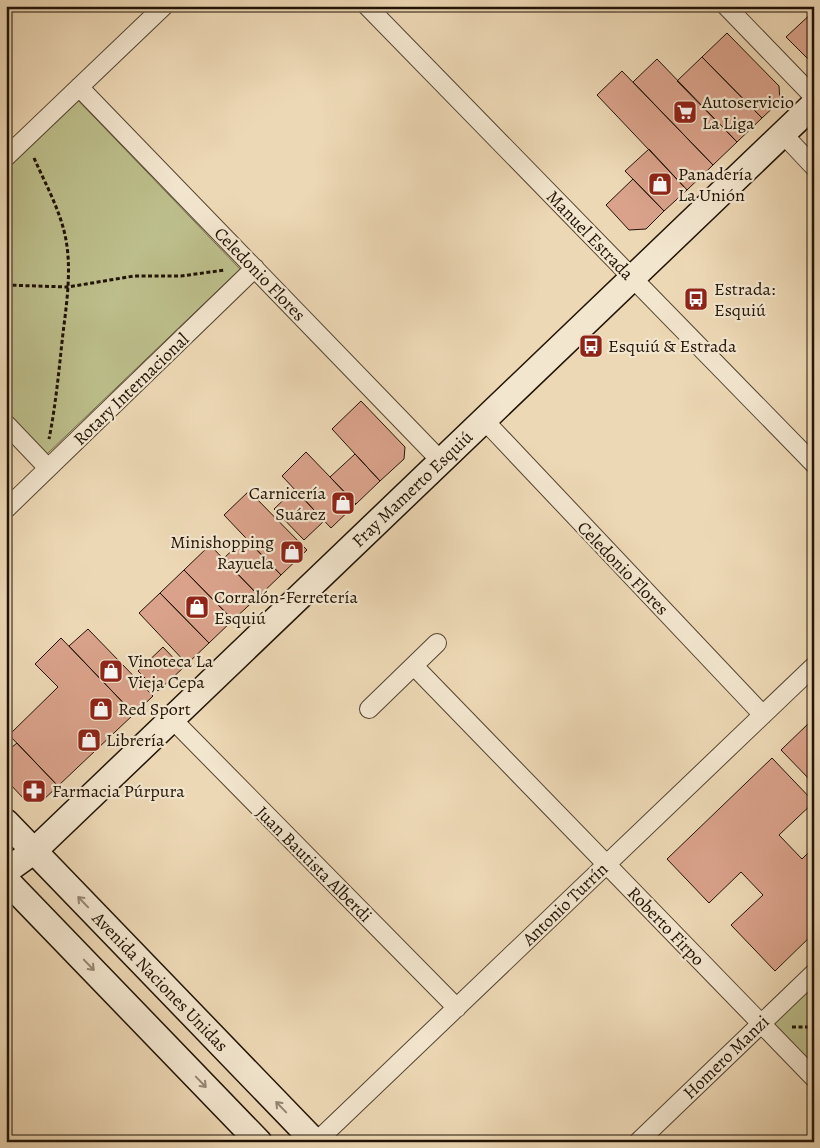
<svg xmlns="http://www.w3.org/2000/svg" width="820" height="1148" viewBox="0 0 820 1148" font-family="Alegreya,serif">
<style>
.green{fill:#bcbe8b;stroke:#6e6848}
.building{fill:#daa28b;stroke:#211305}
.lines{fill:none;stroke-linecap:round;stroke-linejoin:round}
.street-casing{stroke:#544431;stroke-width:20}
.secondary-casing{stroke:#211305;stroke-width:28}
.path{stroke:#211305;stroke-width:3;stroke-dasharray:4 2.5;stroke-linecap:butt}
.street{stroke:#f3e6cf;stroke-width:18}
.secondary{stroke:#f3e6cf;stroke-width:25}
.oneway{stroke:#948774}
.labels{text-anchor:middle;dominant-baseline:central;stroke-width:4.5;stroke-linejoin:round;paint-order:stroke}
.poi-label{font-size:18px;fill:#211305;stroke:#f3e6cf;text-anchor:start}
.street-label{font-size:18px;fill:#211305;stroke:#f3e6cf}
</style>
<rect width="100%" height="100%" fill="#edd8b5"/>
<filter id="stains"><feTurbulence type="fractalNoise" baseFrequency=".004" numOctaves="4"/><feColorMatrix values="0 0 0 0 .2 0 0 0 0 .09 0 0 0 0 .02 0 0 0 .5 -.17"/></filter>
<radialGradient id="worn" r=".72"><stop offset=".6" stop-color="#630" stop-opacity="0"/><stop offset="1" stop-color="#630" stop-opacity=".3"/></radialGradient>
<path class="green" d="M73,95L240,269L46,455L6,414V160Z
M814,973V1078L761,1024Z"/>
<path class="building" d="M814,11V58H807L786,37Z
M727,33L779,86L780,101L762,118L702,57Z
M702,57L762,118L737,142L677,81Z
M657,59L737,142L713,165L633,82Z
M622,71L713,165L687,190L597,95Z
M649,149L687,190L664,211L625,171Z
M633,179L664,211L646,229L629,230L606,205Z
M361,401L405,447L404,459L380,481L332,429Z
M306,452L356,504L331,528L282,476Z
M355,454L380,481L356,504L330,477Z
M295,489L324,521L304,540L274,509Z
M249,491L307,550L281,575L224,515Z
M245,538L281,575L259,596L223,559Z
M210,545L259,596L233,620L184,570Z
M184,570L233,620L209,643L160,593Z
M160,593L209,643L187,664L139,613Z
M88,629L153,696L134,714L69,646Z
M61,638L134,714L58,786L9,735L58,687L35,664Z
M163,647L183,668L158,691L138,671Z
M810,722L814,726V784L781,750Z
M17,743L58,786L41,802H27L6,780V752Z
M772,758L814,802L779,835L802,859L814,847V933L775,971L731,925L763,895L741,872L709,903L667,859Z"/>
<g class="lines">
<g class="street-casing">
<path id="street" d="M367,6L814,464
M726,6L814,97
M79,87L441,461
M783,134L814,167
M6,157L164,6
M484,420L763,715
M6,424L48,468
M6,509L255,268
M414,666L814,1078
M369,709L437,643
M172,719L457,1008
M316,1142L814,666
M638,1142L814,973"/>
</g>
<g class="secondary-casing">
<g id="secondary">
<path id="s1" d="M6,822L315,1142"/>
<path id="s2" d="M6,871L34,851L814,104"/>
<path d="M6,880L259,1142"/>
</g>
</g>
<path class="path" d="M34,158C45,183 59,208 65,235C72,267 67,301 63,333C59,369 56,404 49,439
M6,285L68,287L134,276H181L225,270
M792,1027H814"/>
<use href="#street" class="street"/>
<use href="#secondary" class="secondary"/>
</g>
<defs><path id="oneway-shaft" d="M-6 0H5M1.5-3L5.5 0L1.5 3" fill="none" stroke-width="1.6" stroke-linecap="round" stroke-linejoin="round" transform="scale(1.25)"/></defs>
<g class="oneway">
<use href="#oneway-shaft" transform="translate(83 902) rotate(-134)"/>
<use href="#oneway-shaft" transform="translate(89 965) rotate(46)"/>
<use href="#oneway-shaft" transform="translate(201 1082) rotate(46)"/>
<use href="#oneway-shaft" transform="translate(281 1107) rotate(-134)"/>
</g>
<defs>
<g id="supermarket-square" transform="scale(1.25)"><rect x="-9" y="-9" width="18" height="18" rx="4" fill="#8f2418" stroke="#f3e6cf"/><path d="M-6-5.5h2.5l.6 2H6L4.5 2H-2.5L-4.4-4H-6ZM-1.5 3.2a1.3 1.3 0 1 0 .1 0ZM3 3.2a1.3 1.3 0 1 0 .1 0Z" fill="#fff"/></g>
<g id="shop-square" transform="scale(1.25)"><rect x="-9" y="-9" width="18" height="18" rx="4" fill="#8f2418" stroke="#f3e6cf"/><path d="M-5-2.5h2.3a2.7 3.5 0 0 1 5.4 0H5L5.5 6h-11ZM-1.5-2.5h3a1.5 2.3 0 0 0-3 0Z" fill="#fff"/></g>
<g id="bus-square" transform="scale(1.25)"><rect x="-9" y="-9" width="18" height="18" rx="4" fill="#8f2418" stroke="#f3e6cf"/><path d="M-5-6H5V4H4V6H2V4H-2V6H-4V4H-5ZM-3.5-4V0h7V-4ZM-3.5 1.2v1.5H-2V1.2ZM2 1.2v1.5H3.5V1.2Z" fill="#fff"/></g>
<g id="pharmacy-square" transform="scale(1.25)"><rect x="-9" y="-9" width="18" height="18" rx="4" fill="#8f2418" stroke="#f3e6cf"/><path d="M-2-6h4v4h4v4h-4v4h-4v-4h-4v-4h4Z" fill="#fff"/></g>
</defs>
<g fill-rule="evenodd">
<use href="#supermarket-square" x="685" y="112"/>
<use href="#shop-square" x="660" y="184"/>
<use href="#bus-square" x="696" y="299"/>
<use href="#bus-square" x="591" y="346"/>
<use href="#shop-square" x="343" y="503"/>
<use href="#shop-square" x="292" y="552"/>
<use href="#shop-square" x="197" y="607"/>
<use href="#shop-square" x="111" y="671"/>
<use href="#shop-square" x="101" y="709"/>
<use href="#shop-square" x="89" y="740"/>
<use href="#pharmacy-square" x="34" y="791"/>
</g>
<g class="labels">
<g class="poi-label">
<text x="702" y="102">Autoservicio<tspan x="702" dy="21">La Liga</tspan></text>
<text x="678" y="174">Panadería<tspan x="678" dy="21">La Unión</tspan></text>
<text x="714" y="289">Estrada:<tspan x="714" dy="21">Esquiú</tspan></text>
<text x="608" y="346">Esquiú &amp; Estrada</text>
<text x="326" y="493" text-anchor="end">Carnicería<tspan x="326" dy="21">Suárez</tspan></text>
<text x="274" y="542" text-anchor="end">Minishopping<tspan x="274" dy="21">Rayuela</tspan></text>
<text x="214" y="597">Corralón-Ferretería<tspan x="214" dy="21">Esquiú</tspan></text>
<text x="128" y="661">Vinoteca La<tspan x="128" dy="21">Vieja Cepa</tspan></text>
<text x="118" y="709">Red Sport</text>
<text x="106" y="740">Librería</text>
<text x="52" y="791">Farmacia Púrpura</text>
</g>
<g class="street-label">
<text transform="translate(590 235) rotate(46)">Manuel Estrada</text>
<text transform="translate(260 274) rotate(46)">Celedonio Flores</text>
<text transform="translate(131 389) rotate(-44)">Rotary Internacional</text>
<text stroke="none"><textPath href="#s2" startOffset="558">Fray Mamerto Esquiú</textPath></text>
<text transform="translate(623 568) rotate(46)">Celedonio Flores</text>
<text transform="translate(314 864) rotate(45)">Juan Bautista Alberdi</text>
<text transform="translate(565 904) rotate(-44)">Antonio Turrín</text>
<text transform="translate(666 926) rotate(46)">Roberto Firpo</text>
<text stroke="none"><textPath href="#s1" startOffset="222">Avenida Naciones Unidas</textPath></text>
<text transform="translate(726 1057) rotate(-44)">Homero Manzi</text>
</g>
</g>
<rect width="820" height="1148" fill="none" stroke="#edd8b5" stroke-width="25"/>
<rect x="8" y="8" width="805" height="1133" fill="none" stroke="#211305" stroke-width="2.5"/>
<rect x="12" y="12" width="795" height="1123" fill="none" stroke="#211305"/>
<rect width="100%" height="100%" filter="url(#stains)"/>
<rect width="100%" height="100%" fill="url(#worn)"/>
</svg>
